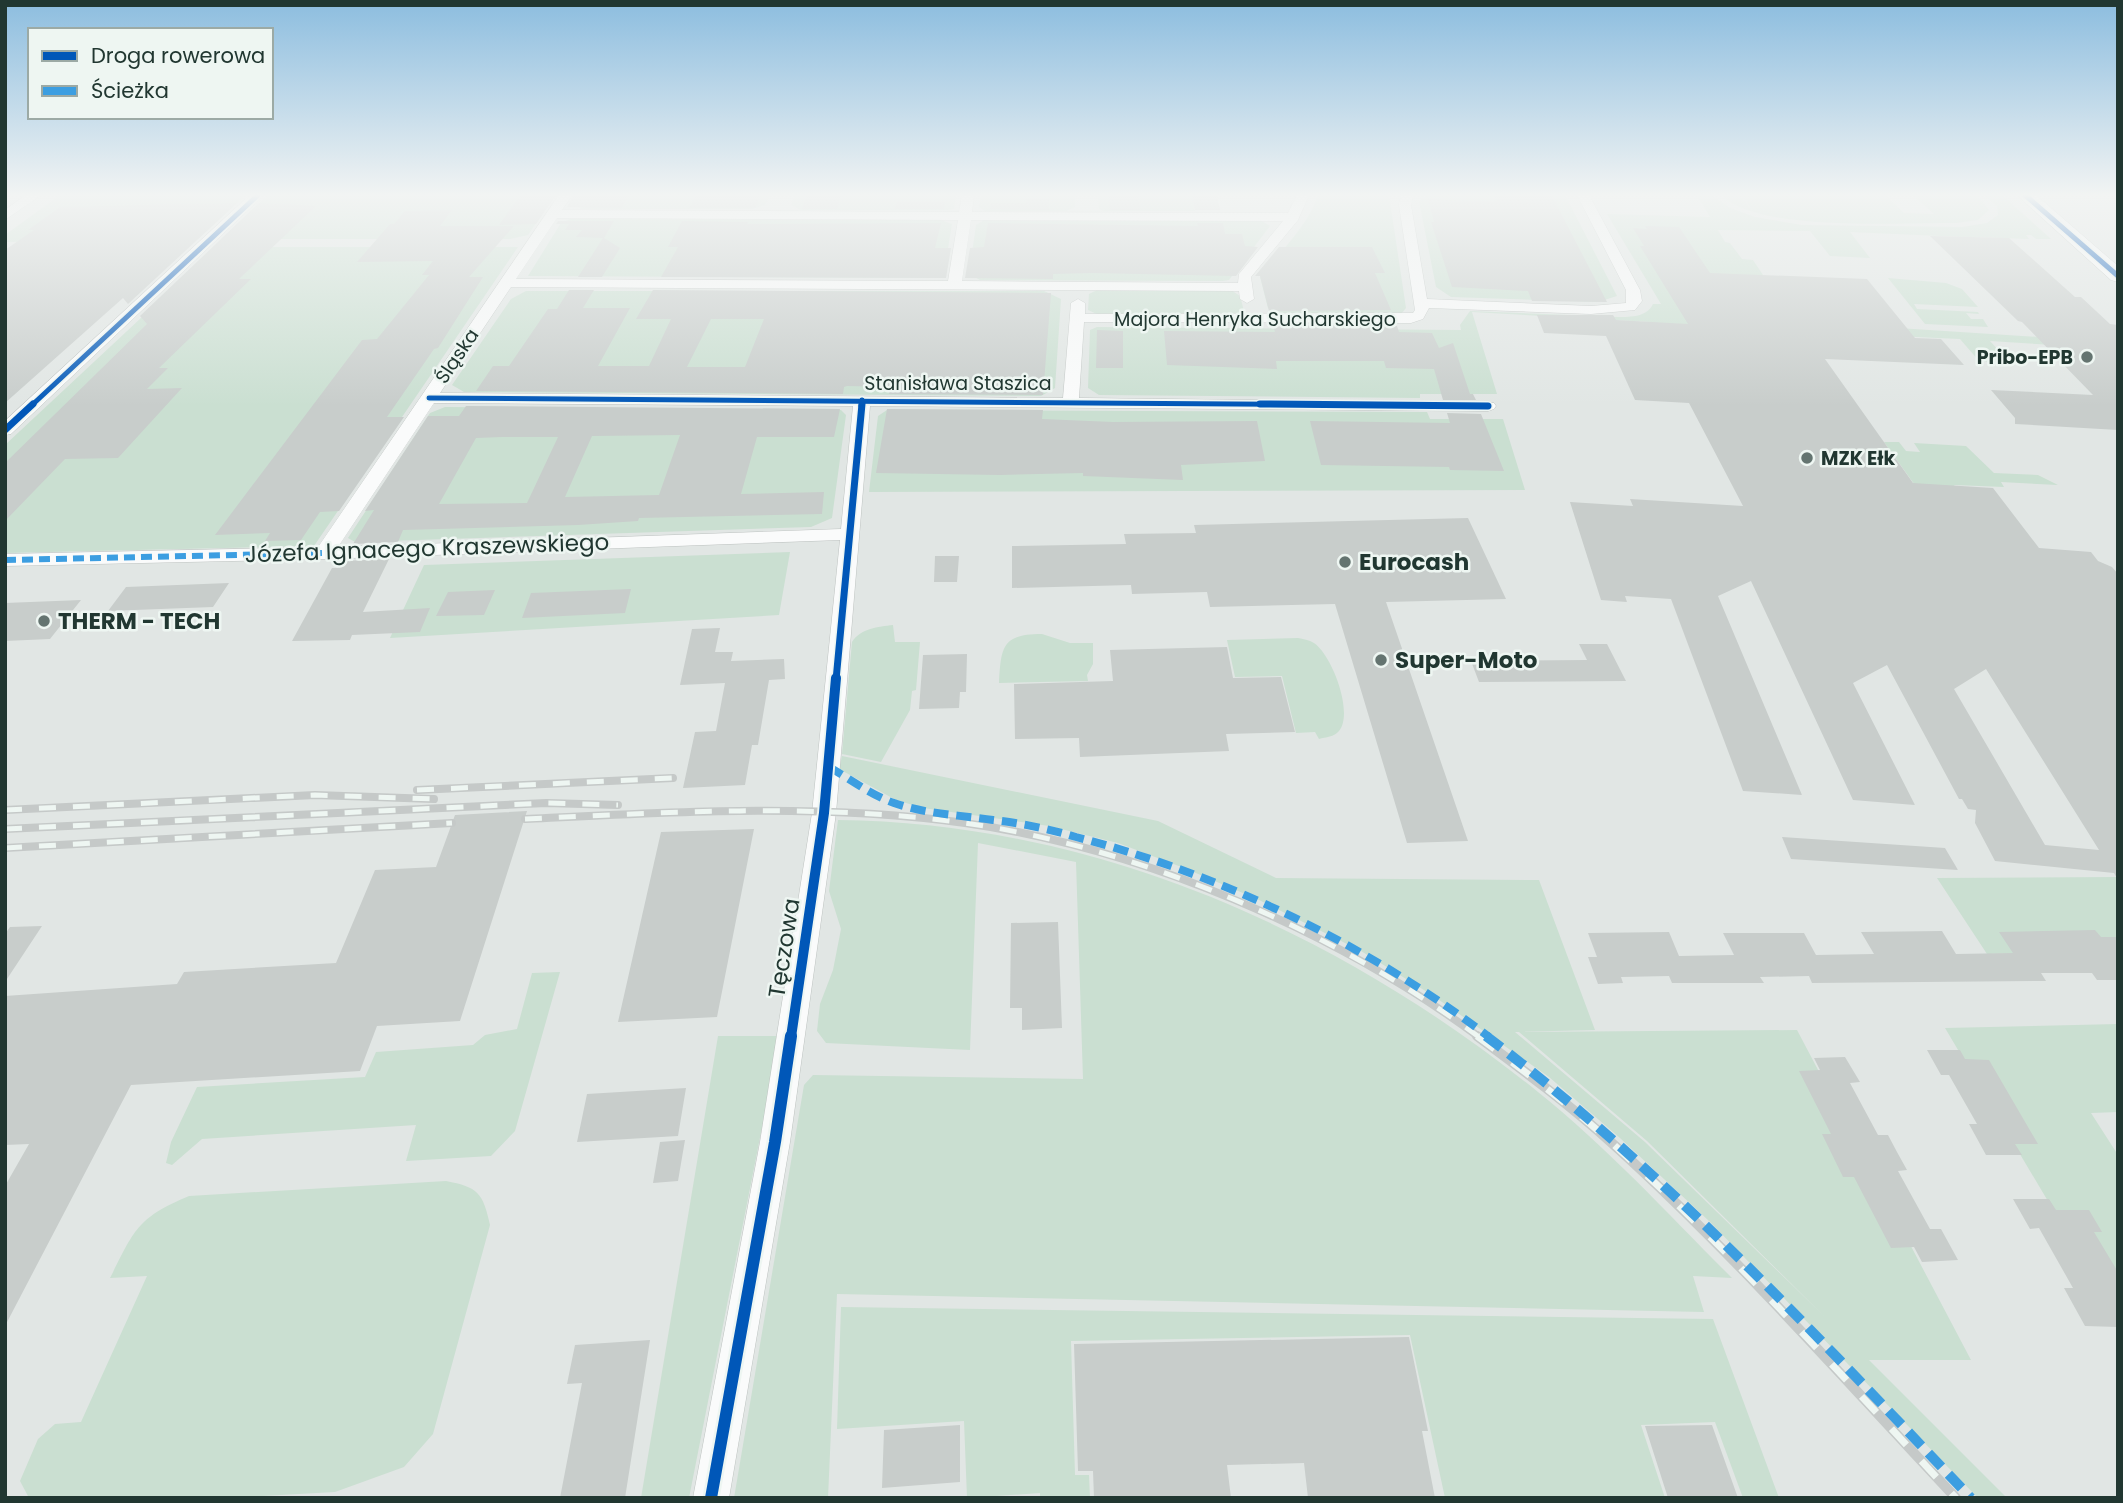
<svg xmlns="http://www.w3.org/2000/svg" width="2123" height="1503" viewBox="0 0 2123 1503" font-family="Poppins,sans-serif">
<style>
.green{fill:#cadfd1}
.building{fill:#c8cdcb;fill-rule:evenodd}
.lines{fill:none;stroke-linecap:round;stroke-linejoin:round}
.street-casing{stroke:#bec3c1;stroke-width:1}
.secondary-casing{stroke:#bdc4c1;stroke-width:1}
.street{fill:#fafbfb;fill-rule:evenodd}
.secondary{fill:#fafbfb;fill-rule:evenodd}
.rail-far1-casing{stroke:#c5c9c8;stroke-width:8}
.rail-casing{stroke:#c5c9c8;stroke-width:10}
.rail-far1{stroke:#eef6f2;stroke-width:5;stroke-dasharray:17;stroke-linecap:butt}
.rail{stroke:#eef6f2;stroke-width:7;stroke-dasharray:22;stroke-linecap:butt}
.quiet-far2{stroke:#3c9ee1;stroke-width:6;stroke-dasharray:11 6;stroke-linecap:butt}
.quiet-far1{stroke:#3c9ee1;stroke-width:8;stroke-dasharray:15 8;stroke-linecap:butt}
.quiet{stroke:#3c9ee1;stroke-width:10;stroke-dasharray:19 10;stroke-linecap:butt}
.cycleway-far3-casing{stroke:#eef6f2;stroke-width:8}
.cycleway-far2-casing{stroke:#eef6f2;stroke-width:10}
.cycleway-far1-casing{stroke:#eef6f2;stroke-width:14}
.cycleway-casing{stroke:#eef6f2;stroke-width:17}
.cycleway-far3{stroke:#0057b8;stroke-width:5}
.cycleway-far2{stroke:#0057b8;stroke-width:7}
.cycleway-far1{stroke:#0057b8;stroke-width:10}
.cycleway{stroke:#0057b8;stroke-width:12}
.poi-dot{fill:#647470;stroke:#eef6f2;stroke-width:2.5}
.labels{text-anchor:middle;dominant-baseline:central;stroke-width:5;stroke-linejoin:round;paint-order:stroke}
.far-street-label{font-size:19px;fill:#213731;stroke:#eef6f2}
.far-poi-label{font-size:19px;font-weight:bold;fill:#213731;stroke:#eef6f2;text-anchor:end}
.street-label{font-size:23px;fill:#213731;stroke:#eef6f2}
.poi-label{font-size:23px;font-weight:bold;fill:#213731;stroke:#eef6f2;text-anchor:start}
</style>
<rect width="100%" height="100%" fill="#e1e6e4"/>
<path class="green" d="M60,195H246L199,238L192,240L5,242V235Z
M268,195H555L528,235L510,239H221Z
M575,195H770L765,205L752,209H581L573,199Z
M795,195H956L954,209L947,210H801L791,205Z
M981,195H1075V207L1066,211H985L979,207Z
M1098,195H1192L1195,211H1104L1099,209Z
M1317,195H1389L1406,308L1401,314L1279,313L1268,308L1260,277C1276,257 1313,220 1317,195Z
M1427,195H1565L1617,296L1598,302L1451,297L1436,287L1419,201Z
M1697,195H1712L1730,208L1755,217L1802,225L1962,227L1987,223L1998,215L1997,206L1985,195H2002L2051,239H2036L2031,235H2026L2029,239L1974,237L1979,253L1963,237L1850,232L1870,258L1830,256L1810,231L1718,230L1725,242L1730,243L1742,259L1753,260L1781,302L1836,324L2118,342V349L1990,341L2010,363L1979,361L1960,339L1653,325L1651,322L1472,312L1497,394H1420V398L1099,395L1088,388L1090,330L1097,327L1461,330L1460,325L1470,311L1618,317C1631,317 1647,317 1653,304H1661L1607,214L1710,217Z
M1721,195H1739L1754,212L1741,195H1885L1904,213L1934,214L1913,195H1977L1989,210L1978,220L1956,223C1901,222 1760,233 1721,195Z
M570,219L941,220L952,224L944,273L931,278L528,276L561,223Z
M984,220L1262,221L1270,226L1229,280L1223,281L980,280L969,274L976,225Z
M217,247H518L314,546L5,553V445Z
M1888,278L1946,283L1962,289L1978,307L1914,304L1917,309L1978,312L1979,314L1966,313L1971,319H1983L1988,327L1925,324Z
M1099,289L1231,290L1240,296L1244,311L1236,315H1099L1088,310L1089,294Z
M526,291H1044L1061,299L1055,388L1041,396L464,392L452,385L511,299Z
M445,407L841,410L846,415L832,518L811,527L355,542L348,538L430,413Z
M887,410L1427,412L1430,419H1503L1525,490L869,492L878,416Z
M1884,442H1899L1906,451L1920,452L1914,443L1966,446L1994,473L2038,475L2058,485L2001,482L2004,487L1954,485L1956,488H1917Z
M790,552L779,615L390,638L424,565Z
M893,625L895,642H920L916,690L912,691L910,710L881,762L842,754L852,642C861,628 878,627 893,625Z
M1042,634L1070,643H1093V664L1087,675L1088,681L999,683C1001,647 1002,634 1042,634Z
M1298,638C1303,639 1309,640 1314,643C1332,655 1354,713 1339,731C1334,737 1326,737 1319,739L1315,732L1296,733L1282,676L1235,677L1227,640Z
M842,756L1158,821L1276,878L1539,880L1595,1030L1515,1032L1645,1142L1826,1318L1647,1141L1519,1032L1797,1030L1971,1360H1869L2007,1498H1978L1709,1221L1620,1138L1549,1077L1432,995L1361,951L1257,899L1184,868L1118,843L1049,826L923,808L896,800L839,769Z
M838,820C1097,823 1338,931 1538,1092C1608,1148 1669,1215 1732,1278L1693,1276L1704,1312L837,1294L828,1498H734L804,1085L813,1075L1083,1079L1076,862L978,843L970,1050L826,1043L817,1031L820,1004L833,970L841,929L829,891Z
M2118,877V952L1987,954L1937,878Z
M560,972L515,1131L491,1156L406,1161L416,1125L202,1139L172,1165L166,1163L171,1142L197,1087L365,1077L376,1052L473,1045L485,1035L517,1029L532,973Z
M2118,1024V1112L2091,1113L2118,1155V1319L1945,1028Z
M718,1036H780L689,1498H641Z
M446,1181C478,1187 483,1193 490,1225L433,1434L404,1467L335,1492L228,1498H29L20,1481L38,1439L55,1424L81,1422L147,1276L110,1278C135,1229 137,1218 189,1196Z
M841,1307L1713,1319L1779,1498H1743L1715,1422L1641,1425L1665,1498H1445L1410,1335L1071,1341L1075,1475H1089L1090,1498H1040V1493L967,1498L964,1421L837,1429Z"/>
<path class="building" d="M521,195H556L536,224L499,225Z
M574,195H629L622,208L567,207Z
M696,195H761L755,208H689Z
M807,195H841L837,209H802Z
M1109,195H1139L1140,210H1110Z
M1192,195H1217L1220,210H1195Z
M1494,195L1552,196L1607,302L1532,301L1528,291L1452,287L1431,222H1434L1428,199L1496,202Z
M1026,199H1049V210L990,209L991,203H1026Z
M897,202H945L944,209H895Z
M237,203L128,304L123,298L5,403V250L34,230H28L60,207Z
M259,203L316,206L239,279H251L159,368H168L147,389L182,388L118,458L65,459L5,521V463L147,324L140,316Z
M452,210L440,226H514L469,277H483L438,348L434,349L387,417H404L339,511L320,512L301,540L265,541L270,533L215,535L362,340L377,339L429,275H422L433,261L357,262L390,224H394L405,211Z
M558,221H614L604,238L620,248L602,277H578L603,238L576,237L582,230H565L569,224H556Z
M682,221L748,222L747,224L941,223L935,248H951L946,278L661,277L678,247H668Z
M988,223L1198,226L1197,223H1223L1225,234H1242L1245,246L1258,247L1236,276L1092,273L1053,274V279L965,278L970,248L984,247Z
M1645,226L1679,227L1710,273L1867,279L1915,338L1941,339L1964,365L1825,359L1913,483L1993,488L2039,548L2091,552L2098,561L2112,567L2118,574V880L2114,873L1995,861L1975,823L1976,810L1968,809L1962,799H1959L1887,665L1853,683L1915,805L1853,800L1751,581L1718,596L1802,795L1743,791L1671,599L1625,596L1627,602L1601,600L1570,502L1633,506L1630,499L1743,506L1689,403L1635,400L1606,336L1544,333L1537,315H1613L1616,320L1688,324L1640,246H1644L1633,228L1647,229ZM1986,669L2099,850L2045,845L1954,689Z
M1930,236L2009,238L2075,297H2081L2110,324L2118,325V430L2015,424V418L1991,390L2093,395L2022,322L2018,321Z
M1279,247H1372L1385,273H1375L1391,310L1269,311L1260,276H1255Z
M569,290H594L583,308H630L598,366H649L671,319H636L653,290L1051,293L1043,395L889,394L891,387L847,386L844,387L843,394L476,391L493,366H509L548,309H557ZM711,319H764L745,367H687Z
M1273,325L1397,326L1399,332L1432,333L1439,348L1453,343L1470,394H1473L1476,400H1443L1434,369L1386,368L1384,361H1276L1277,369L1167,365L1164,331L1275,332Z
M1097,330L1123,331V368H1096Z
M466,406L840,409L834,437H757L741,494L824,492L822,514L639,518L638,521L578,525L403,530L398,542L353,544L374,510L365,511L428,416H459ZM680,435L659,495L565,497L592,436ZM502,437H558L527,503L439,504L476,438Z
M887,409L1043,410L1042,419L1113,422L1257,421L1265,461L1181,465L1183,480L1083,476V473L1000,475L876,473Z
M1447,413L1481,414L1504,471L1450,470L1449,467L1321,465L1310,421L1450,423Z
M1468,518L1506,599L1386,602L1468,841L1407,843L1335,604L1210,607L1207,592L1132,594L1131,585L1012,588V546L1126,544L1124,534L1196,533L1194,525Z
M935,556H959L957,582H934Z
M389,559L363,612L430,608L420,632L352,635L350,640L292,641L332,568H338L342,561Z
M229,583L213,607L108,611L126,587Z
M631,589L625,613L522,618L531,593Z
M495,590L484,615L436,616L448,592Z
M81,600L50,639L5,641V603Z
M720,628L715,652H733L731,661L784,659L785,679L769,680L758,745H752L745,785L683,788L695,732L716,731L725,683L680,685L692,629Z
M1579,644H1607L1626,681L1479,682L1471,661L1587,660Z
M1227,647L1233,678L1281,677L1295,732L1226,734L1229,751L1080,757L1079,738L1015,739L1014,684L1113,681L1110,650Z
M967,654L966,692H960L959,708L919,709L923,655Z
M527,811L460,1021L377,1026L360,1071L131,1085L5,1326V1186L29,1144L5,1145V996L177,984L184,972L336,963L375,870L436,867L455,815Z
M754,829L717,1017L618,1022L661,832Z
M1782,837L1945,848L1958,870L1791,859Z
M1058,922L1062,1028L1022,1030V1008H1010L1011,923Z
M42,926L5,982V934L10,927Z
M2095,930L2101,937H2118V980H2097L2092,973H2041L2046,981L1812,983L1809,976L1760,977L1764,983H1672L1669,976L1621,977L1623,983L1598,984L1588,957H1597L1588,933L1669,932L1679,956L1734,955L1723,933H1804L1816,955L1874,954L1861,932L1942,931L1956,954L2013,953L1999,932Z
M1927,1050H1960L1965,1059L1989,1060L2038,1144H2015L2022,1155H1986L1969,1124H1977L1949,1075H1941Z
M1845,1057L1860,1082L1850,1083L1878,1135H1888L1897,1152L1907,1170L1898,1171L1930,1229H1941L1958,1260L1922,1262L1914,1247L1891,1248L1854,1177H1843L1822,1134H1831L1799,1071L1820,1070L1814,1058Z
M686,1088L678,1136L577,1142L587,1094Z
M685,1140L678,1181L653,1183L660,1142Z
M2013,1199H2049L2056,1210H2089L2102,1232H2094L2118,1272V1327L2085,1326L2064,1288H2073L2039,1228L2030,1229Z
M1409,1337L1428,1431H1422L1435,1498H1308L1304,1463L1227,1465L1231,1498H1094L1093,1471H1078L1074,1344Z
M650,1340L625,1498H560L582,1383L567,1384L575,1345Z
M960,1425V1482L882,1488L884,1430Z
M1712,1425L1738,1498H1668L1645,1426Z"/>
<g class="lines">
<g class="street-casing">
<path id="street" d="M26,195H41L5,220V210Z
M250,195H264L11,434L5,435V421Z
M559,195H572L562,210L959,212L962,195H974L972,212L1288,213L1297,195H1309L1298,220L1251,277L1254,299L1247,303L1240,299L1239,291L511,287L440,393L1063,398L1071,303L1078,299L1085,303V314L1413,313L1415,310L1399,205L1401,195H1413L1411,205L1427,299L1591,306L1626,303V290L1577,195H1589L1640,290L1642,301L1635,310L1591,314L1429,308L1423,319L1411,323L1084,322L1079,398L1494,403L1496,406L1494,409L1488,411L870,406L836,813L790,1142L729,1498H693L760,1142L812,813L840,540L324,559L5,566V554L318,547ZM557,218L958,220L948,281L516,279ZM971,220L1283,221L1239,274L1238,283L962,281ZM434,403L853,406L841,529L338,547Z"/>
</g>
<g class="secondary-casing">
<path id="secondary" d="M2017,195H2036L2118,266V282L2111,280Z"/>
</g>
<use href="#street" class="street"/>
<use href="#secondary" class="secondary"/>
<g class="rail-far1-casing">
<path id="rail-far1" d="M417,790L673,778
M5,810L315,795L434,799
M525,819C670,812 820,803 965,823C1141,848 1336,931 1479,1037
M5,829L546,803L618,805
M5,848L452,823"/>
</g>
<g class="rail-casing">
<path id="rail" d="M1477,1036C1523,1070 1570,1105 1613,1144C1735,1254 1844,1379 1956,1498"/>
</g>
<use href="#rail-far1" class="rail-far1"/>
<use href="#rail" class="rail"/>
<path class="quiet-far2" d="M5,560L324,553"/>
<path class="quiet-far1" d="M829,767C850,779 871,795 894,803C925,814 960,815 993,820C1021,823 1049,829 1076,837C1223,875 1368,945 1489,1037"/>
<path class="quiet" d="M1486,1036C1667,1173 1815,1334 1971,1498"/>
<g class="cycleway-far3-casing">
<path id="cycleway-far3" d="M2025,195L2118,276
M429,398L1488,406
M31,406L258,195
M861,406L862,400"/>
</g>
<g class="cycleway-far2-casing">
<path id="cycleway-far2" d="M1260,404L1488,406
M5,430L33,404
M836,680L862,404"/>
</g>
<g class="cycleway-far1-casing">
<path id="cycleway-far1" d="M791,1037L824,813L836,678"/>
</g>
<g class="cycleway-casing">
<path id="cycleway" d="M711,1498L775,1142L791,1036"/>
</g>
<use href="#cycleway-far3" class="cycleway-far3"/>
<use href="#cycleway-far2" class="cycleway-far2"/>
<use href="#cycleway-far1" class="cycleway-far1"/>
<use href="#cycleway" class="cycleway"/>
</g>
<linearGradient id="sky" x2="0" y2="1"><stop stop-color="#8cbddf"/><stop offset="0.48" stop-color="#f2f4f3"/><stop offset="1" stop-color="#f2f4f3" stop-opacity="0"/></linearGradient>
<rect width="2123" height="406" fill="url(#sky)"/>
<g class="poi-dot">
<circle cx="2087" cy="357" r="7"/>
<circle cx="1807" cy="458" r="7"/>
<circle cx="1345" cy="562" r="7"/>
<circle cx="44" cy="621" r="7"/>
<circle cx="1381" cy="660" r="7"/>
</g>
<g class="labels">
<g class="far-street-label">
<text x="1255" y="319">Majora Henryka Sucharskiego</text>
<text transform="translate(457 356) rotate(-56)">Śląska</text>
<text x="958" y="383">Stanisława Staszica</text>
</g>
<g class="far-poi-label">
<text x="2073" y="357">Pribo-EPB</text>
<text x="1821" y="458" text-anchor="start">MZK Ełk</text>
</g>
<g class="street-label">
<text transform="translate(427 548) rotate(-2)">Józefa Ignacego Kraszewskiego</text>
<text transform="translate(784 948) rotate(-81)">Tęczowa</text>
</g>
<g class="poi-label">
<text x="1359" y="562">Eurocash</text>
<text x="58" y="621">THERM - TECH</text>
<text x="1395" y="660">Super-Moto</text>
</g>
</g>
<rect width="2123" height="1503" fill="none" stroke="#213731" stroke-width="14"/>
<rect x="28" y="28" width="245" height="91" fill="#eef6f2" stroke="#9caaa5" stroke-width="2"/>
<rect x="42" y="51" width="35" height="10" fill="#0057b8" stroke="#9caaa5" stroke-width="2"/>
<text x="91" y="63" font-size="21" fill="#213731">Droga rowerowa</text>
<rect x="42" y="86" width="35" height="10" fill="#3c9ee1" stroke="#9caaa5" stroke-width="2"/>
<text x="91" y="98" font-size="21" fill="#213731">Ścieżka</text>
</svg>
